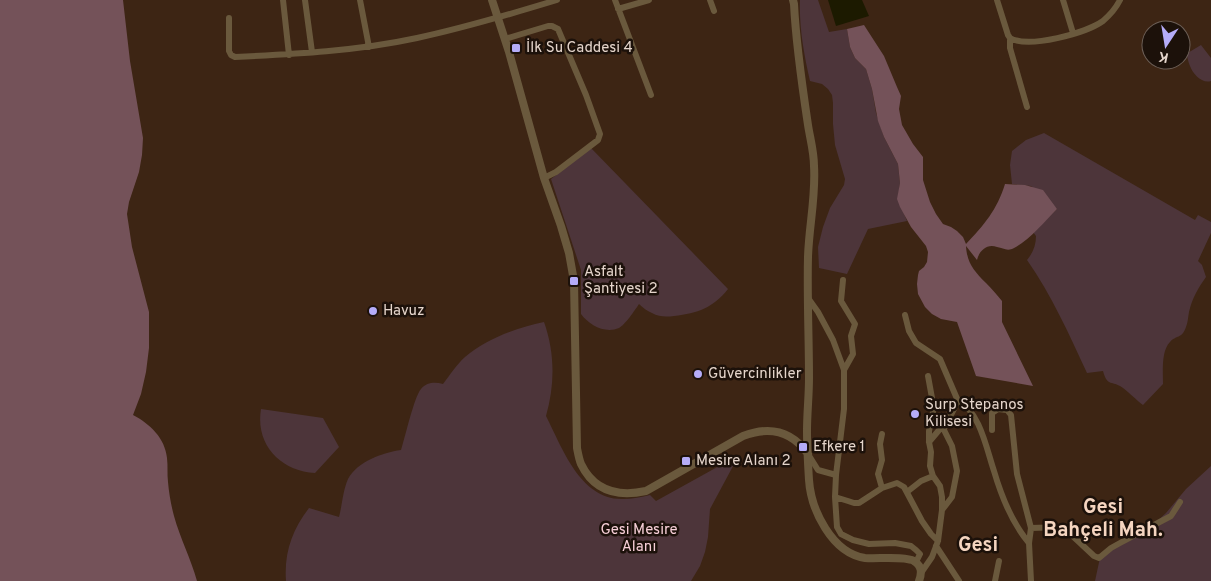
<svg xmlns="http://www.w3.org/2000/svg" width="1211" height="581" viewBox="0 0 1211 581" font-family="Overpass,sans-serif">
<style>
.green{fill:#4d353a}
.forest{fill:#745259}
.water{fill:#1c1a00}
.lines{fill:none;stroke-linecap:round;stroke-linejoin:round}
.minor{stroke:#6a593d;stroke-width:6}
.tertiary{stroke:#6a593d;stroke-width:8}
.poi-dot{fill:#b5acf8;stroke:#1c110a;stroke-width:2}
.labels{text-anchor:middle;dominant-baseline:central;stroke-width:5;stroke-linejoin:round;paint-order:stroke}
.poi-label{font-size:15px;fill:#e5d5cb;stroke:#1c110a;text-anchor:start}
.park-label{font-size:15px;fill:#f7cfd7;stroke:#1c110a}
.district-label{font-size:20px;font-weight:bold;fill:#f5d5c0;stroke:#1c110a}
</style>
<rect width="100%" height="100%" fill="#3d2514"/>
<path class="green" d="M800,0H818L829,32L847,29L850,47L855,58L866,69L872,89L876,113L884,137L898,164L900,183L898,199L907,221L868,229L847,274L819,268L818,247L823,227L830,208L844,185L845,179L835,145L833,124V103L832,95L828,89L822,84L810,81C804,54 799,28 800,0Z
M1201,45L1211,58V81C1202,84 1193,74 1190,66C1188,62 1188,58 1186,54Z
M1044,133L1195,220L1198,215L1211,222V233L1198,261L1202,265L1206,277C1198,288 1192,299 1189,312C1188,317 1188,322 1186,327C1182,339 1176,335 1170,342C1161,351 1163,372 1163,384L1143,405C1136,400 1127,390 1120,386C1111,381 1107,386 1103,371L1087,373C1069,334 1052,296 1027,260C1033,253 1036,245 1036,236L1033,232L1057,209L1031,186L1012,184L1010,165L1012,151L1026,140Z
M591,148L728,289C713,308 698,313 674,316C666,317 659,317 652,313C647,311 643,308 639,304C635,310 625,325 619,328C605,334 589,325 581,314V270L551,179Z
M544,322C555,353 555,384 546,416C562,447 580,500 623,499C632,499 642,497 650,495L656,501L739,455L710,509L708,537L705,552L700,566L691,581H286C284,553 292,530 309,508L339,517C342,506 343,490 348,479C358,461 382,453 401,450C405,438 414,397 421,389C427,382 435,382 443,384C450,375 457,364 465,357C487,338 517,328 544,322Z
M261,409L323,418L339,447L315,473C281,471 255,445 261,409Z
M1211,466V581H1095L1101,553L1156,522L1166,513L1186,489Z"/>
<path class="forest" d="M0,0H123L130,61L143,138L142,155L139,172L129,202L127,214L132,247L149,312V348L146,372L141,394L133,415C150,424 165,438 167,458C168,466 167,474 168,482C169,493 171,505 174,516C180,538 191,559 197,581H0Z
M864,25L884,56L897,87L901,96L899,109L902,125L913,144L923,157V180L930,202L936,214L943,224L951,227L957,231L963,237L966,244C984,225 997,210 1005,184L1025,185L1043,190L1057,209C1044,222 1029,241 1012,249C1006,251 1003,248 997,247C987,243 979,251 977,260L966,246C967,263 974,271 986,283C992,289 997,295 1002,301V322L1033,386L976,376L957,322L941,319L932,314L925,307L918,294L917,284L918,275L919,271L924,267L927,262L928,252L926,246L911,227L900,207L897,199L900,183L898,164L884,137L878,121L872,89L866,69L855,58L850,47L847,29Z"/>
<path class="water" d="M828,0H862L869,16L836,26Z"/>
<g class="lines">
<path class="minor" d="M283,0L289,55
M305,0L312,52
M360,0L369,47
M615,0L651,95
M710,0L714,11
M997,0L1008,35L1010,38V48L1027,107
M1063,0L1073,33
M618,9L649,0
M229,18V51L231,55L235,57C296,54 357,51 417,38C464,28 511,14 557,0
M1010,38C1029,49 1086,33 1103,21C1110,15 1116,8 1120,0
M505,39L548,26H552L558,29L586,95L600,134L598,140L556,172L544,178
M843,280L841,301L855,324L851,336L853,354L844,370
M808,298L818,312L833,340L844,370V409L836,475L835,497L837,527L841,534L853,540L869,544L895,543L911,546L916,550L920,554L916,562
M905,315L909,331L916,343L940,359L958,401C980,411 987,451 994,471C1001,495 1013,524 1029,543
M928,376L932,398L933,413L929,431V442L931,452L930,466L933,476L940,486L942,497V510
M992,430V413L998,409L1007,410L1011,415L1017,474L1031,528L1029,543L1031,581
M882,434L880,444L882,460L878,474L882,488
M929,442L945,423
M808,454L818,470L836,475
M907,492L921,481L933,476
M835,497L848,501L854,503H859L882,488L897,483L904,487L922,521L931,534L938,541
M1031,528L1063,527L1094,556L1099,558L1111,548L1120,543L1171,516L1180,502
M936,546L959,581
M921,573L932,557L938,541L942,510L952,497L957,471L952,446L944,430L945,423L952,413L958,401
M995,581L999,561"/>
<path class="tertiary" d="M492,0L509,52L544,178L561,226L569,253L574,281L577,448C578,453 579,459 581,464C594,491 618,497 646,491L743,436C769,426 791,430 808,454
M793,0L794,4C796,45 802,85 808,125C810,138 814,152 814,166C816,196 809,226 808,257C807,297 809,337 809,378C809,396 807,413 807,431C807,447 808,464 809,480C811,510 832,553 865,558C877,559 905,556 914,561C922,566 922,573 919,581"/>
</g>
<g class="poi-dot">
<rect x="511" y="43" width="10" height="10" rx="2.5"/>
<rect x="569" y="276" width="10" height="10" rx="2.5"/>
<circle cx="373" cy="311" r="5"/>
<circle cx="698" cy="374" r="5"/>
<circle cx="915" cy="414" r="5"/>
<rect x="798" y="442" width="10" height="10" rx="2.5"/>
<rect x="681" y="456" width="10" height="10" rx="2.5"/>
</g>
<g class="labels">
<g class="poi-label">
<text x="526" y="48">İlk Su Caddesi 4</text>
<text x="584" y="272">Asfalt<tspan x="584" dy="17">Şantiyesi 2</tspan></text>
<text x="383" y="311">Havuz</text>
<text x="708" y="374">Güvercinlikler</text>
<text x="925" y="405">Surp Stepanos<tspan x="925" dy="17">Kilisesi</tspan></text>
<text x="813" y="447">Efkere 1</text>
<text x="696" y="461">Mesire Alanı 2</text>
</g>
<g class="park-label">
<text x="639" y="530">Gesi Mesire<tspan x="639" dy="17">Alanı</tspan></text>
</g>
<g class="district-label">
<text x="1103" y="508">Gesi<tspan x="1103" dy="23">Bahçeli Mah.</tspan></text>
<text x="978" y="546">Gesi</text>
</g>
</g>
<g transform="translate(1166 45) rotate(192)"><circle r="24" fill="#1c110a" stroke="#6c5f57"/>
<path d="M0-4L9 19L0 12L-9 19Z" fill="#b5acf8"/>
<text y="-8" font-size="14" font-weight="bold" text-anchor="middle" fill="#e5d5cb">K</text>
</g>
</svg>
